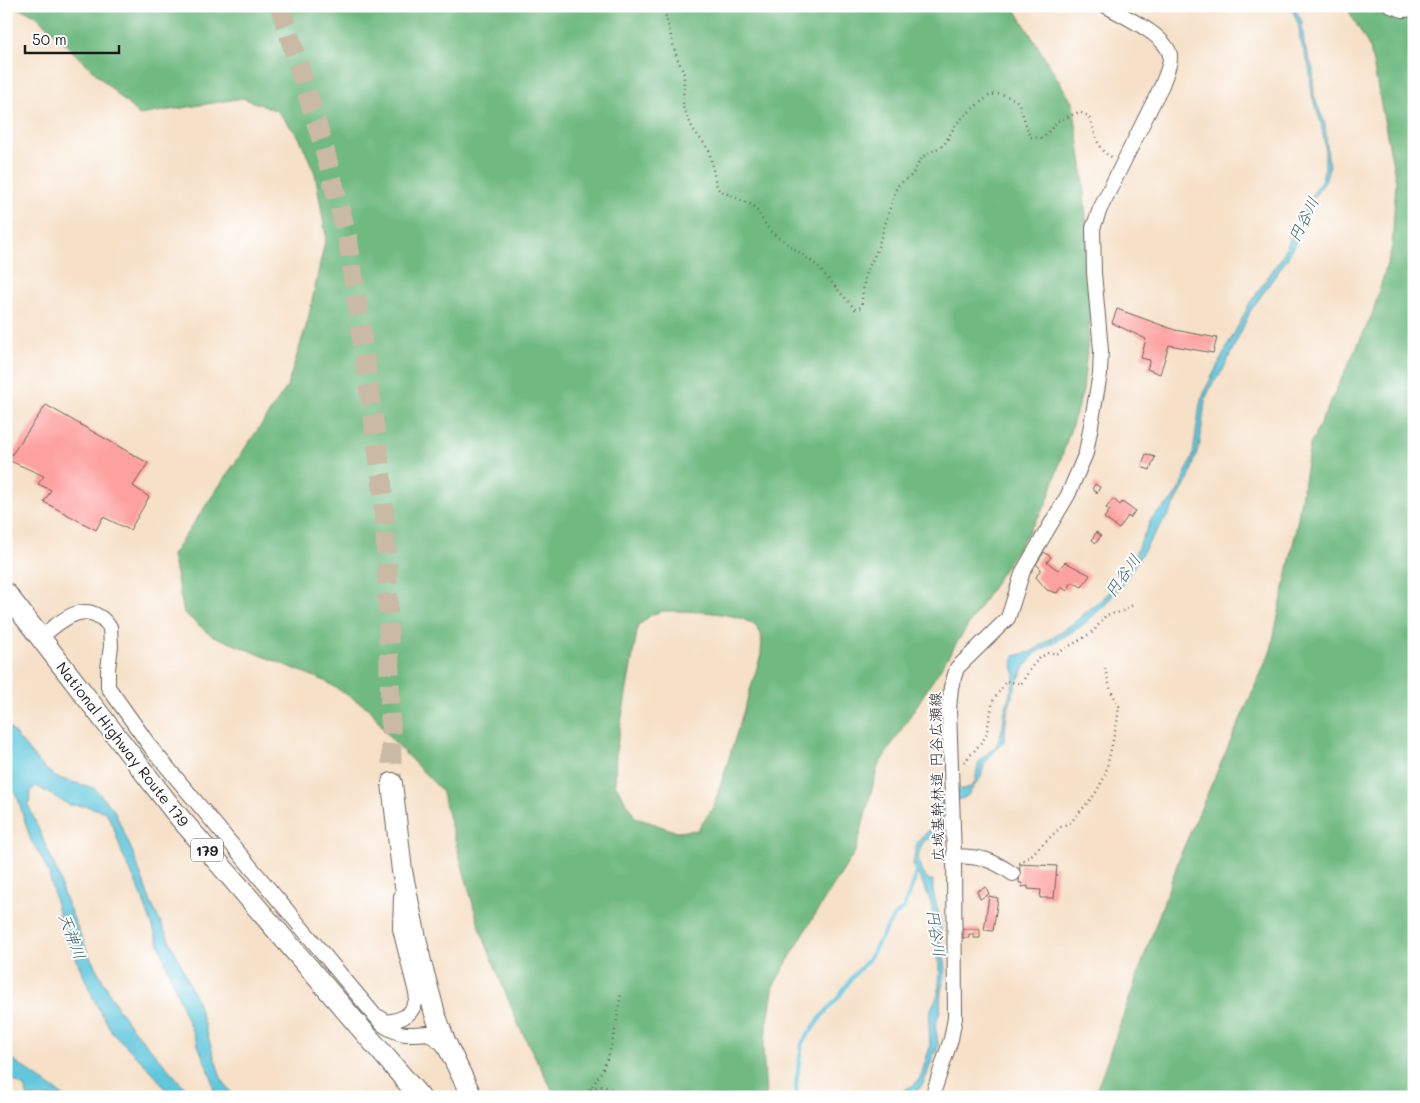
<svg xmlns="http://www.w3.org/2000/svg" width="1420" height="1103" viewBox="0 0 1420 1103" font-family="Mali,'Klee One',sans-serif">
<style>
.forest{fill:#70ba81;stroke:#466b4e;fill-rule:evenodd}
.water{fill:#60c7dd;stroke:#3e727c}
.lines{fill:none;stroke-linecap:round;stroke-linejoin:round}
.stream{stroke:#60c7dd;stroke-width:4}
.building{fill:#fda1a0}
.highway-tunnel{stroke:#cab9a5;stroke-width:20;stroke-dasharray:20 10;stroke-linecap:butt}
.minor-casing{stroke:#686158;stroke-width:16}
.highway-casing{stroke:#686158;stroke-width:22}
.path{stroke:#686158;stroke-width:2.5;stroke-dasharray:1 4;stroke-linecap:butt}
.minor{stroke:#fff;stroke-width:14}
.highway{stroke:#fff;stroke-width:20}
.labels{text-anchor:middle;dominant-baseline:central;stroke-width:4;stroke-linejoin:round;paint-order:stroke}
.shield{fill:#fff;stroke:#606060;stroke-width:1}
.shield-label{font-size:14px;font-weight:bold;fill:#1c1c1c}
.street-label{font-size:15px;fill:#1c1c1c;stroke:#fff}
.water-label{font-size:16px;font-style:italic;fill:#376069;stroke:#fff}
</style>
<rect width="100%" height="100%" fill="#fff"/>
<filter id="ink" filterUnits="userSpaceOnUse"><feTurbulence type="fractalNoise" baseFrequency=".02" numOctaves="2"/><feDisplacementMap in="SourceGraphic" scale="10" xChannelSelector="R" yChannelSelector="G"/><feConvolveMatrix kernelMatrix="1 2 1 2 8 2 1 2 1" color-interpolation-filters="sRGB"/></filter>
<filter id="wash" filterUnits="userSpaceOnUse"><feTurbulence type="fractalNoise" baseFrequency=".0096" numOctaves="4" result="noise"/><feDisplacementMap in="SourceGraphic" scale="20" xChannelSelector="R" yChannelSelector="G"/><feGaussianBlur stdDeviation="1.12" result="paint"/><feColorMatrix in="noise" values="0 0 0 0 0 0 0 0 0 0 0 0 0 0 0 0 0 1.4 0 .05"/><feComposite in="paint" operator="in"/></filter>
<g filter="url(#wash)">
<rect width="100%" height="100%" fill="#f6e0c7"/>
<path class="forest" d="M11,6H1013L1073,104L1082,165L1087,231L1090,319L1083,391L1046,505L997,580L878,766L856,850L809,924L774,985L763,1049L766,1097H556L518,1024L480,929L441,790L391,739L370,709L325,681L211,635L184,613L172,555L287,387L308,320L326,236L315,173L299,137L277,111L243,98L139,115L34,14ZM662,611C683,611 750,610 760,632C763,638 761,648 761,655L714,806L698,830L677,832L635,817L615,784L616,751L638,626L651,615Z
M1346,6H1414V1097H1094L1182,851L1271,650L1295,535L1310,445L1372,315L1392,247L1396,181L1370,48Z"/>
<path class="water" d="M1291,6H1294L1302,22L1304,44L1313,69L1314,96L1325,124L1329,168L1325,182L1313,198L1299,235L1287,259L1251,310L1223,370L1211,386L1205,400L1200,443L1189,478L1171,511L1151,539L1124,582L1103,607L1080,627L1036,653L1025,666L1017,682L1007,713L1004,741L984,764L981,777L969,794L964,798L944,804C940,814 941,838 925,840C915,854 917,868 929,880H933V891L941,923L940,947L944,955L946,970L941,991L940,1011L935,1026L938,1043L937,1049C924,1073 929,1097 895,1097L900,1092L914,1085L920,1078L930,1047L929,1022L931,1009L938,995L940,972V964L935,948L933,910L929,897L913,864L915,850L918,841L933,826L936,820L942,796L947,792L968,788L973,785L975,781L978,765L981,759L997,745L1003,726L1004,714L1015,676L1013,662L1014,656L1031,652L1055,636L1071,625L1108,594L1131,563L1152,518L1172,500L1179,489L1193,455L1200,404L1206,388L1250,303L1282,257L1307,203L1321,181L1325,168V146L1321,123L1312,95L1309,66L1300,40L1299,26Z
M6,723L38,762L55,777L94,788L114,810L133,853L151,903L181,964L197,1002L221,1078L234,1097H218L214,1091L211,1076L184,1012L139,889L122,853L113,825L106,812L86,806L69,805L36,786L30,792L29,807L59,876L62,891L89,955L117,1007L132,1028L186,1089L195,1097H171L154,1074L112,1032L96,1004L64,931L55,901L49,874L42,858L31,841L18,799L6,775Z
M6,1053L16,1062L65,1097H28L24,1087L6,1075Z"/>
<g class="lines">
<path class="stream" d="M797,1097L796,1084L802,1043L821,1017L837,999L854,975L868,960L894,916L903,909L914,881L917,866"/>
</g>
<g id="blocks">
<path class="building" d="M1117,309L1175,330L1217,338L1213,353L1169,345L1160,374L1147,369L1150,360L1141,358L1146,339L1112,323Z
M46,405L148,463L133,486L149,497L130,530L103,517L96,530L44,502L51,490L38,484L44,476L8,460Z
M1146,454L1155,457L1150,470L1141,467Z
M1095,484L1100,487L1097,493L1092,489Z
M1113,499L1120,505L1122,502L1135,511L1130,518L1128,516L1119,529L1104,518L1110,510L1106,508Z
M1096,532L1101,536L1096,543L1092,540Z
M1044,552L1051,557L1047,562L1058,570L1065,562L1090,575L1082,587L1072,582L1067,591L1061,587L1057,593L1047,590L1036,577L1041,569L1036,564Z
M1020,864L1057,866L1054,898H1040L1041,890L1028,889V886L1022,887V883H1019Z
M986,887L989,894L980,899L977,891Z
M989,896L998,898L993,931L984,930Z
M963,929H980V938H974V934H969V938H963Z"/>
</g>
</g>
<g filter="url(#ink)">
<use href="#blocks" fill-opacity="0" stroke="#686158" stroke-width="1"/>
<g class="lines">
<path class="highway-tunnel" d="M280,6L323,144L348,240L362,338L382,481L387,562L392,783"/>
<g class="minor-casing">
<path id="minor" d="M1391,6L1403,10L1414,9
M41,637C55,626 78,603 98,616C103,618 106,623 110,627L111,646L108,669V687L152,749L382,1024C399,1036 408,1035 428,1033L447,1047
M954,856C981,857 990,858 1013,874
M379,1017L387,1022C405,1019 413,1014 417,997L400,929L401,896
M932,1097L951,1039L955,1018L954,855L949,710L951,687L957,668L1008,618L1023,571L1068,495L1086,453L1100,374L1101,350L1094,273L1093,228L1100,209L1162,85C1165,76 1171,65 1170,55C1166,35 1123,16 1106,6"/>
</g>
<g class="highway-casing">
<path id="highway" d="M6,593L174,811L420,1097
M392,783L402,871L421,962L435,1014L445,1041L472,1097"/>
</g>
<path class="path" d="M663,6L676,55L684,74L683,107L693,129L709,150L716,184L719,190L754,206L770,231L815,264L855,309L861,307L865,275L877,250L897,186L912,175L922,157L944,145L956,124L972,109L990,95L1002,94L1016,100L1020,106L1030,137L1043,138L1058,121L1079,112L1088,116C1096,129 1095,151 1112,157
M964,762L976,749L986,736L993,701L1006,681L1021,684L1033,665L1041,657L1048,653H1058L1093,632L1106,615L1121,612L1133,605
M1019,863L1029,857L1061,827L1071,822L1095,794L1105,776L1117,722L1119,706L1111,691L1104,665
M591,1089C598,1085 606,1086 613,1090
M582,1097C612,1068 615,1032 621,993"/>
<use href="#minor" class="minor"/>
<use href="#highway" class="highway"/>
</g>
</g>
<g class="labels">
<rect class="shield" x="191" y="838.5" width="32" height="23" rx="4"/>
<g class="shield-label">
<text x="207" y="850">179</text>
</g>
<g class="street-label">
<text transform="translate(123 744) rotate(52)">National Highway Route 179</text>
<text transform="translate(936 777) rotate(-91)">広域基幹林道 円谷広瀬線</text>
</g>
<g class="water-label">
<text transform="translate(1303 219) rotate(-64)">円谷川</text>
<text transform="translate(1122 575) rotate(-55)">円谷川</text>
<text transform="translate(937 933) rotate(81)">円谷川</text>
<text transform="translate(73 936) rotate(70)">天神川</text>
</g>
</g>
<rect width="1420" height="1103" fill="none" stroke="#fff" stroke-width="25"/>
<path d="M25 45v8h94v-8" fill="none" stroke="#1c1c1c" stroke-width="2.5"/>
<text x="32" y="45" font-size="15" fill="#1c1c1c" stroke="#ffffff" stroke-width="4" paint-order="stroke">50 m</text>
</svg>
